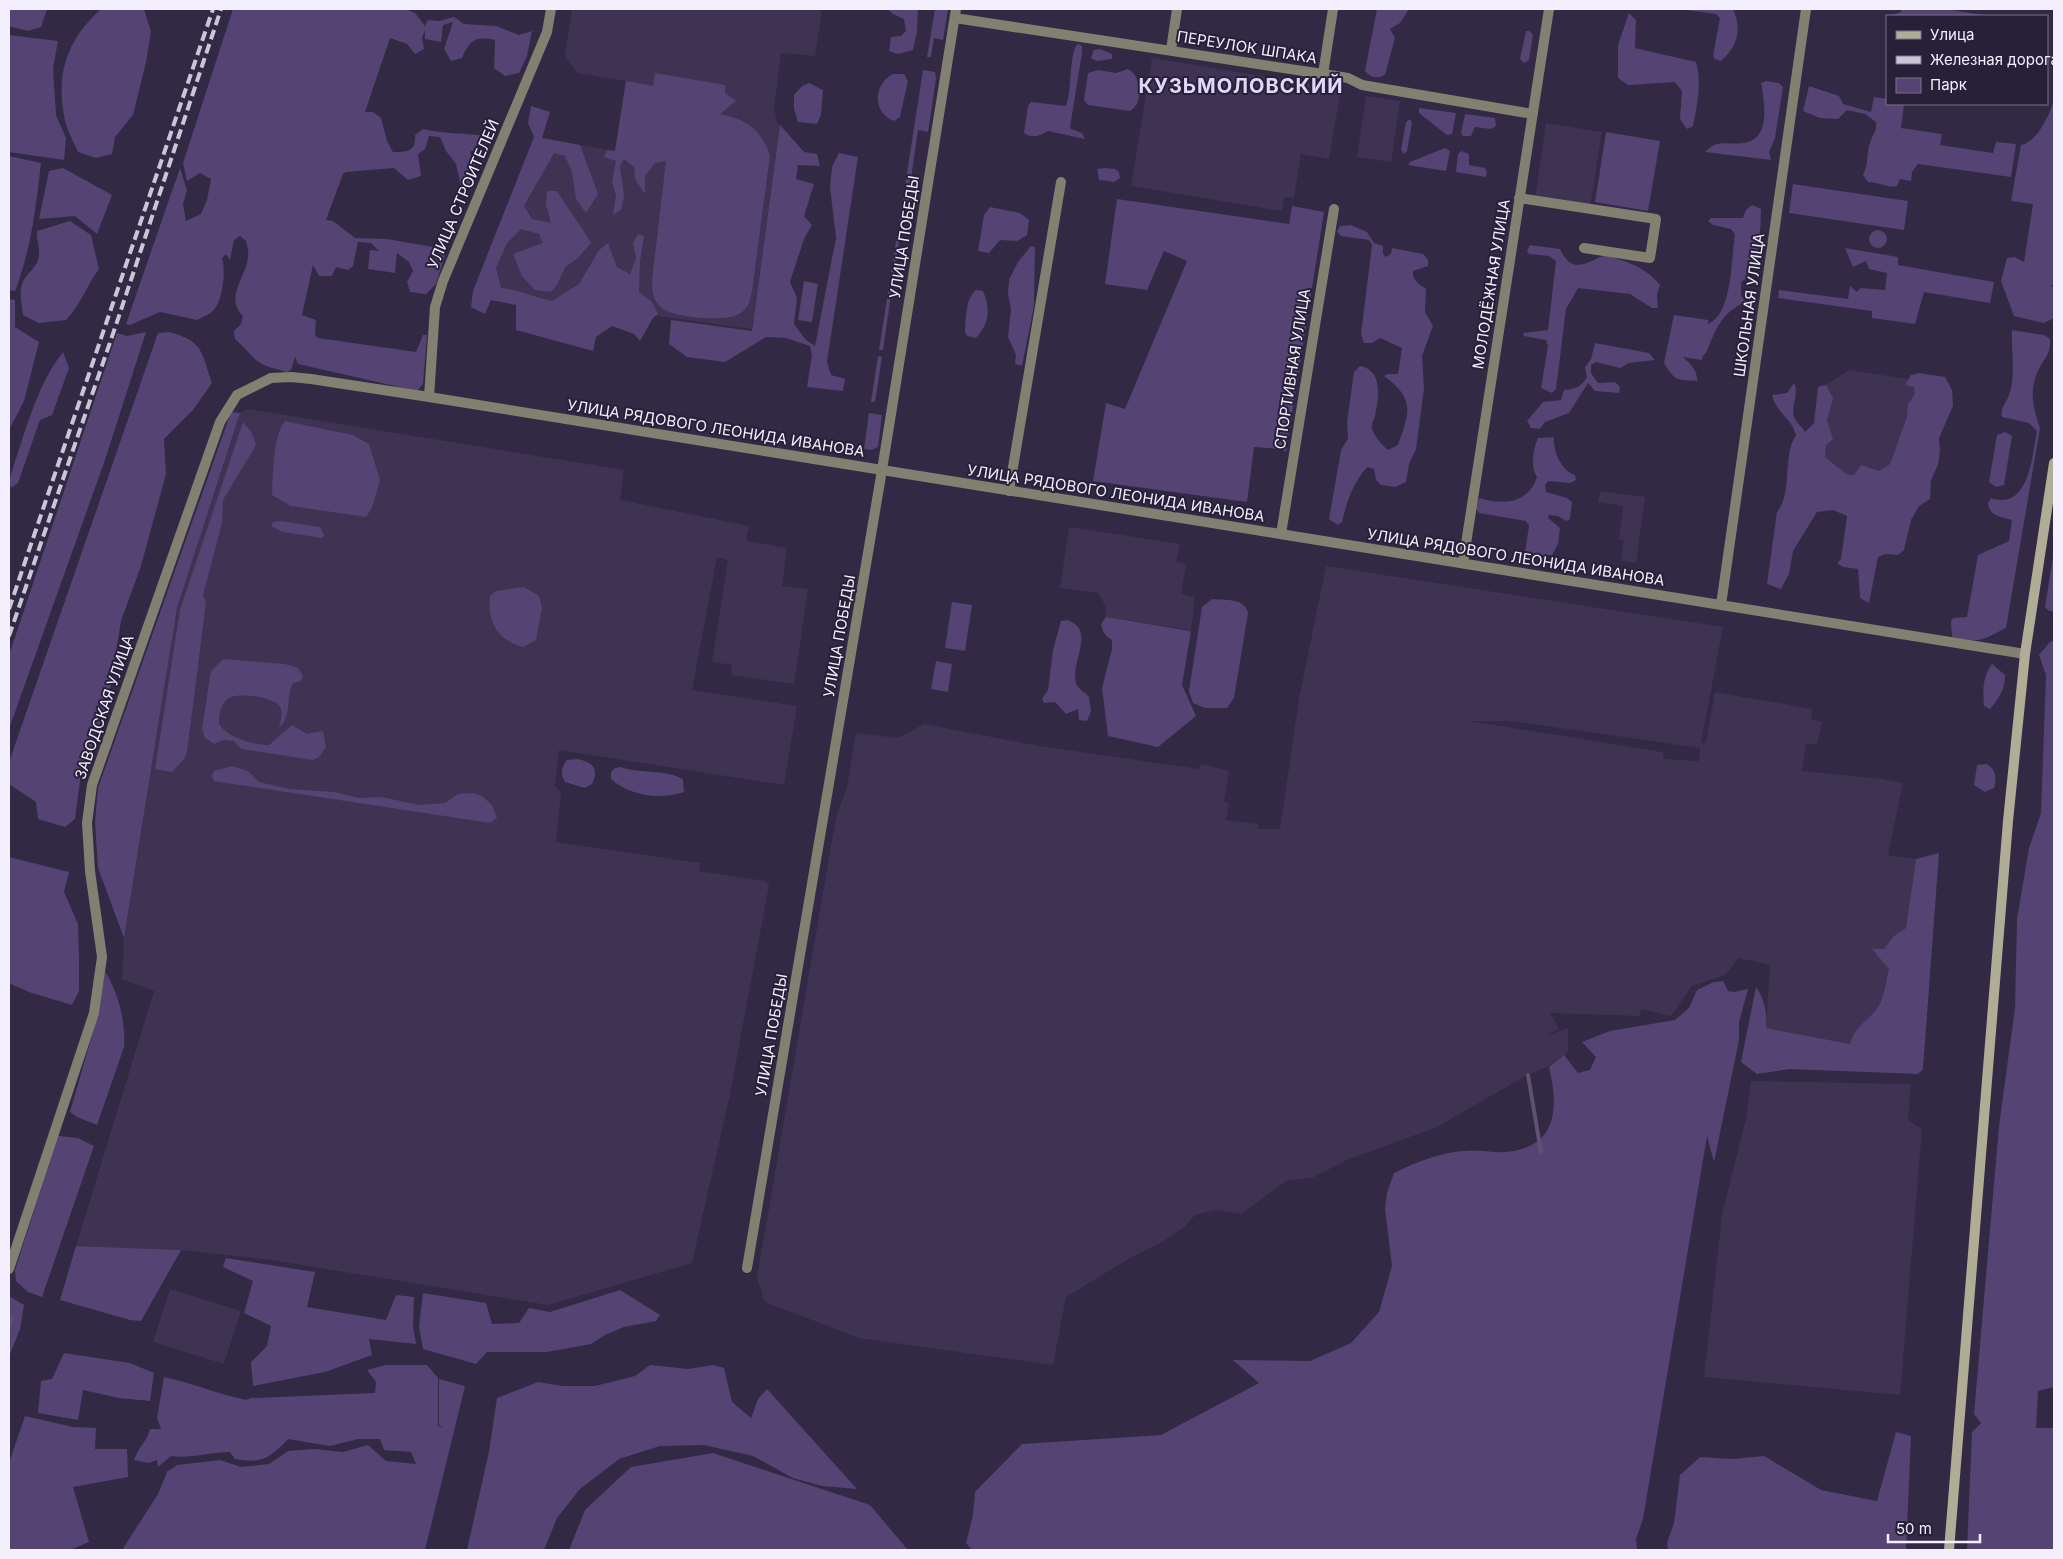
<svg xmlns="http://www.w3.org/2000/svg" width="2063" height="1559" viewBox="0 0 2063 1559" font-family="Inter,sans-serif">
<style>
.built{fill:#3e3353;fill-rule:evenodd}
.green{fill:#544373}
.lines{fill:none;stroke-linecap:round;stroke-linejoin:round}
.stream{stroke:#5f5173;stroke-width:4}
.minor{stroke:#818071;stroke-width:10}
.secondary{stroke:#b0ad96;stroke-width:10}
.rail{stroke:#cbc6d7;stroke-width:4;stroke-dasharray:10 5;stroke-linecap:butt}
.labels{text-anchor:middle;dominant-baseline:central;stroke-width:4;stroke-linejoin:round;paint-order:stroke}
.street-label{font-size:15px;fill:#f3effd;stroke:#282039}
.district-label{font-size:20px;font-weight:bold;letter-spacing:1px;fill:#e1d7f9;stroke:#282039}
</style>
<rect width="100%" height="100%" fill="#322944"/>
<path class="built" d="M572,9H813L822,11L815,56L781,53L774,108L777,123L780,125L752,329L473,291L534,137L615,151L626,81L577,73L565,55Z
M1152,58L1341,89L1329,159L1301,154L1294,198L1284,197L1282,211L1131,186Z
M1366,96L1400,101L1391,162L1357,157Z
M1546,123L1602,132L1590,207L1535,198Z
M1849,370L1926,382L1909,483L1812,469L1826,385Z
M248,409L624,470L620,500L749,526L746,541L787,548L782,586L808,589L794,684L731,675L732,665L712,662L728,560L717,557L692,690L797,706L784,785L559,750L555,786L561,792L556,842L700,863L699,871L765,881L769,885L730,1094L692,1263L548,1305L271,1260L181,1250L76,1246L154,991L122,979L124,938L177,608L240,413Z
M1600,491L1645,497L1636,563L1621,561L1624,540L1619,539L1623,506L1598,502Z
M1069,527L1180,544L1176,562L1186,564L1181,594L1195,597L1191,630L1106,617L1105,605L1098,593L1060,588Z
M1326,566L1723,627L1701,743H1706L1715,692L1812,709L1811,719L1822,722L1817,745L1806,743L1802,771L1882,779L1903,783L1888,855L1916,859L1898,988L1850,1044L1766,1028L1770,965L1739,958L1725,975L1692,986L1671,1016L1642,1009L1639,1016L1550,1013L1559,1029L1546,1036L1568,1028V1052L1549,1066L1529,1074L1437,1127L1347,1160L1312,1178L1288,1180L1241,1214L1216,1210L1195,1215L1184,1227L1162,1242L1130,1258L1066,1297L1053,1365L859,1338L765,1302L757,1278L832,840L837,814L847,787L856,733L898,738L924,724L1039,746L1199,769L1201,764L1229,771L1224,802L1229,803L1226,820L1258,824V829H1280L1299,699ZM1469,721H1511L1700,748L1699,761L1664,759L1663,752Z
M1751,1081L1911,1084L1908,1120L1922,1129L1900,1395L1704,1377L1722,1215L1746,1119Z
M170,1289L241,1311L224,1364L153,1342Z"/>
<path class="green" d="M9,9H47L41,27L28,31L9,26Z
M101,9H144L151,32L146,62L133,115L115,137L112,154L96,158L78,152C73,141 66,128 64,116C56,71 68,39 101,9Z
M233,9H406L415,13L425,26L428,20L439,21L454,17L464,24L496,26L519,35L532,31L527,56L519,73L505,76L494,68L495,40C475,36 470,40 462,58L451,61L444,49L453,22L443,25L441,42L425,39V30L422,38L424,49L415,54L407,44L390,38L365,112H373L381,118L387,141L393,152C407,152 416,152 415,135L423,129C441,134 465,133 485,136L487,147H479L470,152L475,163L470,186H461L456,164L446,151L440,137L429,136L425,149L418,154L421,176L408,180L394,168L346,172L343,174L326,220L333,221L355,238L387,239L433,247L445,255L436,284L426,294L410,292L407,282L413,271L409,262L397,253L395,273L368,269L370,250L379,251L371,243L358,242L353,266L348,270L336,267L332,276H319L313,265L302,315L316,320L315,335L318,338L416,352L423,335H427L423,384L417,391L298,364L295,357L291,370C286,373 285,372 280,370C253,364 255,357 235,339L234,331L241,324L243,316C224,297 246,278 248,257C249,252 247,245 246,241L240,236L234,240L230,260L226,254L222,258C226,270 223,303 212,312C208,315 202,317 197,320L160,312L130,325L126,324L180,168L187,190L183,204L186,221L201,214L207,200L211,179L200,173L187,181L183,163Z
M888,9H918L917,32L913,50L898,54L889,51L891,37L901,36L906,31L904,19L893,14Z
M935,9H948L943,40L934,38L931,57H927Z
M1377,9H1409L1400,23L1390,29L1395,38L1385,75C1377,79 1371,78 1365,71Z
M1680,9H1733C1742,29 1738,46 1721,61L1715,59L1713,56L1720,18L1716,14Z
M1901,9H1945L1990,16H1890L1901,12Z
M1629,13L1636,20L1635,48L1696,62C1702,81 1697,107 1693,126L1687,129L1680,119L1682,91L1675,82L1628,85L1618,78V45Z
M1526,31H1529L1533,35L1529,60L1524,63L1520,59Z
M9,35L58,41L53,68L56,115L66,138L64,160L9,152Z
M1078,44L1082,46V53L1070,127L1071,129L1082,133L1085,139L1048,131C1040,136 1032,139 1024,133L1028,106L1031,102L1066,106C1072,92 1069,50 1078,44Z
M1100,49L1112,54V59L1097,61L1091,58L1094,50Z
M1128,69C1142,76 1144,103 1130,111L1088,105L1084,100L1088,73L1098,70L1116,73Z
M923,70L935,72L936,79L928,132L918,130L911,178L917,179L913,209L905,208L902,225L899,224Z
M655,73L725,85V93L736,101L720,114C747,120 760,128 770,155L752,291C750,301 748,309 739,314C725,322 674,318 662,308C653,301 652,290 652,280L666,161L655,163L645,176V194L635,179L634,167L624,159L620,166L624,196L621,210L613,215L616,195L612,182L616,161L604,157L607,150L615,151L626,81L653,86Z
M893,74H904L908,81L900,117L894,121C872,113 873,84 893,74Z
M1766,81L1779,83L1783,87L1775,138L1769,152L1771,160L1705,152C1718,137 1732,147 1748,142C1771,135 1764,100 1761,83Z
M809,83L823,90L821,115L817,124L798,122L794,109V95L802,86Z
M1809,86L1839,96L1843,104L1871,112L1874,97L1887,99V104H1904L1901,128L1942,134L1940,145L1993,153L1996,142L2016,144L2011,177L1918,164L1912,172L1911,181L1900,179L1897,186C1887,188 1879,182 1868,182L1863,175C1869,164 1866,151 1871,140C1874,132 1877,131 1876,122L1865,114L1847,110L1838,119L1820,118L1803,111Z
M2054,99V285H2051L2054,289V318L2044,323L2014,316L2001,281L2007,258L2015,257L2024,262L2033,204L2011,201L2021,145C2037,142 2050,115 2054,99Z
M531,106L550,112L542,138L580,145L598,194L586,213L576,199L572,172L565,156L554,153L524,206L532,219L551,223L546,204L547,191H557C568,209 581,225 591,243L578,258L565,267L557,285L551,292L535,290L522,276L513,254L543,243L539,234L521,229L507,243L496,268L501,288C519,290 534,297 552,301L579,284L599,250L608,243L617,267L630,274L636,258L633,243L638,234L644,236L640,261L639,292L652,302L658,314L653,318L640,341L634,334L612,326L596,337L593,351L516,330V305L491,300L485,314L471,307L473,291L534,137L528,123Z
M1419,108L1456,113L1452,134L1447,135L1419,113Z
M1465,114L1495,118L1496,126L1491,129L1475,127L1471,136H1463L1461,133Z
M1410,119L1412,123L1407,151L1404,154L1401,150L1406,122Z
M780,125L804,152L817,154L820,166L798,165L796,179L814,184L804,216L812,225L804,239L790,282L797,298L794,324L806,340L815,346L836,238L830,187L832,167L839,153L858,157L827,362L831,375L845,379L843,391L807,387L812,355L810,346L786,338L766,337L725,362L687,357L669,344L671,320L752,331Z
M1606,132L1660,141L1648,211L1595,202Z
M1445,148L1450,151L1446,171L1408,165L1410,162Z
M1461,151L1469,154V165L1485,168L1487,172L1486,177L1456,172L1458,154Z
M9,156L41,163C36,207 31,250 15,291L9,290Z
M63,168L112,195L97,234L75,216L39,219L49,171Z
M1104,168L1115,169L1119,172L1120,178L1114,182L1099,180L1097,169Z
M1793,184L1908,201L1904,230L1789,213Z
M1117,199L1289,224L1292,206L1324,212L1286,452L1281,449L1254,447L1247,502L1093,481L1106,403L1125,409L1187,261L1164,251L1147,290L1105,284Z
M1752,205L1761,209C1761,224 1759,264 1750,276C1748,278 1743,280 1741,282V295L1745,302C1722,313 1716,328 1707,351C1705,355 1703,354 1702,360L1683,357C1690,364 1698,370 1697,381C1676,380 1675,381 1664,363L1674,315L1708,320V324C1733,314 1731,257 1735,234L1731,229L1713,225L1708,221L1711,218H1743L1746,210Z
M990,207L1020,213L1029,220L1027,235L1017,241L1000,240L989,253L978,251L984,215Z
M70,221L91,235L99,269C86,286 81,305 66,320L39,323L23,315C22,306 19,293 22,284C26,273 39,267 39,254C40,246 36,240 37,231Z
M1351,225L1367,232L1374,243L1383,246V254L1386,257L1391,254L1392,248L1423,254L1428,260V266L1413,271C1412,280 1419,284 1426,289L1425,312L1433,326L1422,356L1424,389L1416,449L1409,464L1406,482L1395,487L1381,485L1376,480L1374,469L1367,467C1353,483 1347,501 1342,522L1338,525L1329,519L1341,450L1348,439L1347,422L1354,372L1360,366C1383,370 1379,398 1375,416C1374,419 1371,425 1372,428C1373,435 1383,446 1388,450L1398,445C1410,411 1415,399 1384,376L1388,374H1398L1402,348L1380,338L1372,343H1364L1361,334L1372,245L1369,240L1341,236L1337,231L1340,226Z
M1869 239a9 9 0 1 1 18 0a9 9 0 1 1-18 0Z
M897,235H900L883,350H879Z
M1530,245L1560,249C1572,274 1584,264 1605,255C1628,262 1644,266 1660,285L1657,294L1658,308H1652L1630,294L1578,288L1566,309L1556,389L1552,393L1541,388L1548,346L1546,340L1524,336L1523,333L1548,330L1556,261L1549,256L1529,254L1527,251Z
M1031,246L1035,247L1034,306L1022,366L1015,364L1016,355L1008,337L1011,309L1008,294L1009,280L1018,262Z
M1845,248L1898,257V265L1994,282L1990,303L1924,292L1915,324L1872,318V311L1778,298L1779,290L1848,299L1850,286L1857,292L1860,288L1885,290L1887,273L1869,269L1866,261L1853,267Z
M804,281L818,284L812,322L798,320Z
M976,290L983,291C991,309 989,324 976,338L967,336L965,332C966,319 965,299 976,290Z
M9,299L15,300V327L39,342L24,401L9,430Z
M2012,330L2044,335L2050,339C2051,353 2046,356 2040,367C2028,389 2033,407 2040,428L2006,628C1980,641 1981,643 1952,637L1951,622L1953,618L1967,617L1978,555L2009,541L2012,520C2001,517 1989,516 1988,503L1991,498C2029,511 2032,457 2037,431L2029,423L2002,417C2000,407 2006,404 2009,395C2016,376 2011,350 2012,330Z
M146,332L105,460L9,729V655L117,333L127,336Z
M169,332C204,341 201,352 212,383L193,410L164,439L166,474L141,566L121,621L108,701L80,781L75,819L65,827L38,819L36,802L9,784V762L158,333Z
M1595,343L1649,353L1655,360L1629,363L1620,368L1596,362L1591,365V373L1598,383L1615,382L1620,387L1619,393L1595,391L1588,383L1569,413L1545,422L1540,429L1531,428L1527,421L1543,402L1561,400L1564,390C1576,389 1581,387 1587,377L1585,367L1591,359Z
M63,352L69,368L52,415L40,420L18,483L11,488L9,480C23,440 36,385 63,352Z
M878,356L882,357L875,402H871Z
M1919,373L1945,377L1952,390L1953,406L1939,438L1940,451L1938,465L1931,480L1930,499L1919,506L1911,520L1904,550L1898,555L1885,554L1878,557L1869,603L1860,598L1858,569L1843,567L1837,563L1841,559L1847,516L1833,510L1817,512L1793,551L1789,574L1781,589L1767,584L1777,512C1793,493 1782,455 1796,435C1791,417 1776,413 1772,395L1787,393L1794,383C1800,396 1789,407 1795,419C1797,423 1803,428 1805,432L1814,423L1818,387L1826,385L1833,398L1827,420L1833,439L1826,445L1825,457L1846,474L1854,475L1861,465L1879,471L1890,464L1907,417L1908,404L1915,394L1914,387L1905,385L1911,375Z
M231,412L240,413L177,608L124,938L98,868L95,822L98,788Z
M869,413L882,415L878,447L871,450L864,449Z
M285,421L353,435L369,444L380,480L372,508L366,517L291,506L272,495C273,476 273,434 285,421Z
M243,422L252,433L256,445L223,500L222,523L203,595L206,602L187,752L184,759L172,772L155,769L180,610Z
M2005,432L2012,436L2004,485L1996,487L1989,482L1997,435Z
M1554,437C1553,451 1561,470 1575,475L1576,480L1570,483L1548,481L1545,485L1546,492L1567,498L1572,502L1570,519L1566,521L1558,516L1549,515L1548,518L1560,528L1558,544L1552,555H1529L1525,552L1529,526L1526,521L1479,513L1476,509L1479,498C1503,505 1528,504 1537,477C1530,466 1533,450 1538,438Z
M280,521L320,527L324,535L322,538L283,532L271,526L273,522Z
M2054,550V611H2049L2045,607Z
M524,587L539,596L542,608L536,640L523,647C497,640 487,622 490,596L496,591Z
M1212,599C1225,600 1245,598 1248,613L1234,698L1227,708H1205L1193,703L1189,691L1202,607Z
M952,602L972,605L965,651L945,648Z
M1106,617L1191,631L1182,685L1196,716L1158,747L1108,736L1102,688L1112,649V640C1104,635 1103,632 1101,624Z
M1067,620C1097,630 1070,661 1076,683C1077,689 1086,692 1089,697L1091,711L1087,721L1079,720L1078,709L1066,714L1055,702L1044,703L1042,699L1048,690L1053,650L1061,621Z
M2054,640V1387L2038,1391L2036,1428H2054V1550H1967L1972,1432L1981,1423L1974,1414L1999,1126L2015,1008L2017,919L2029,848L2041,813L2046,675L2039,655L2049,643Z
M223,659L285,664L298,668L303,676L301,681L293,683C285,698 293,715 279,728C280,723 283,715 281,709C278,697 242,693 231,697C221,701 219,715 219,724C228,738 254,745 269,745L292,725L307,734L323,731L326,747L319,757L313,760L241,749L234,741L224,740L214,744L205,738L202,729L211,671Z
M936,661L952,664L948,692L931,689Z
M1992,664L2005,675C2005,690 1999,698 1990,709L1984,706C1983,690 1982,678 1992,664Z
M578,759C594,763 599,769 592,784L585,788L565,782C560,773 561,768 567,760Z
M1987,764C1996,770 1997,778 1994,788L1985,792L1974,785L1977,765Z
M232,766L248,771L259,782L289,789L335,792L358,798L382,797L419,805L445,803L458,794L472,793L482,796L492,805L497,818L490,823L214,781L212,776L214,771Z
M620,767C640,774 665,769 683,779L684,792C660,800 630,796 611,779V772L615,768Z
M1939,853L1923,1069L1918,1074L1789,1069L1757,1074L1741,1062L1756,987C1765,1000 1767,1012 1766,1028L1850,1044C1855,1024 1871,1020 1880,1004C1885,994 1886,980 1889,969L1872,949H1884L1894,936L1906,928L1916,859Z
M9,857L69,872L64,892L78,924L79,959V991L72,1005L29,992L9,983Z
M105,971C118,992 126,1022 124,1047L97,1125L77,1117L70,1112L99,1011Z
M1723,981L1728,991L1734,992L1748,989L1739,1022V1040L1714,1162L1707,1136L1643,1519L1636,1539L1637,1550H972L966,1543L973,1515L975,1492L1022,1444L1161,1435L1259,1383L1233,1360L1310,1361L1351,1343L1379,1312L1392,1266L1385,1209L1387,1193L1394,1173C1416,1162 1439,1153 1463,1151C1477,1149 1492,1153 1506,1152C1557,1147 1559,1109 1549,1067L1564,1055L1578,1073L1590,1070L1596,1057L1582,1042L1610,1031L1675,1020L1689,1008L1697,990L1714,982Z
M58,1136L78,1138L94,1146L42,1297L28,1292L16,1281L15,1270Z
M76,1246L181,1250L141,1321L130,1320L60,1300Z
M226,1258L315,1272L307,1307L386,1320L396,1295L414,1297L413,1326L416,1344L369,1339L372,1355L325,1372L253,1386L251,1362L267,1346L271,1326L244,1313L253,1281L223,1267Z
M620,1290L660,1315L656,1321L624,1327L605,1335L591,1344L547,1352H487L476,1364L423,1349L419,1326L423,1293L486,1303L492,1324L519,1323L529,1308L550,1312Z
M9,1296L24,1305L20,1329L9,1357Z
M64,1353L130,1363L154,1373L150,1401L119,1398L83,1390L78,1420L38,1413L41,1381L52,1379Z
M386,1365H427L438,1378V1426L443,1428L439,1425V1379L465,1386L425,1550H122L158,1494L167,1472L177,1465L220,1460L241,1467L269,1464L288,1451L315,1449L343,1452L368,1445L386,1461L416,1464L411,1452L384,1450L380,1439H358L330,1446L288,1439C270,1458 262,1464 235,1459L230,1452C210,1452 191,1459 171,1456L158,1467L157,1460L148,1463L134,1460C138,1448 147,1441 150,1429H161L157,1418L164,1377C192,1383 218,1394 246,1400L251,1398L375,1393L376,1382L367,1370Z
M650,1365L688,1369L713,1365L724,1368L732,1402L751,1418L758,1399L767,1389L857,1489L822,1486L793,1478L753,1456L704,1445L660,1446L619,1459L580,1489L557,1518L544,1550H467L489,1451L497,1398L538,1382L563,1386H595L635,1376Z
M25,1416L73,1427L96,1428L95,1449H127L128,1477L73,1487L89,1542L70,1550H9V1463Z
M1896,1432L1911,1436L1906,1550H1668L1667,1543L1674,1523L1680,1475L1700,1457L1732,1459L1764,1456L1821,1490L1877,1501Z
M713,1453L870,1505L908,1550H569L585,1510L631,1467Z"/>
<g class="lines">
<path class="stream" d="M1528,1075L1541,1152
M9,1326L11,1318"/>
<path class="minor" d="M955,18L1323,74L1348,78L1362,85L1533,114
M1171,50L1177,9
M1323,74L1333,9
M1519,198L1656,219L1650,258L1584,248
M429,397L435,307L443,281L547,32L551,9
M1009,491L1061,182
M1281,534L1334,209
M1463,563L1549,9
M1721,605L1806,9
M747,1268L882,470L956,9
M9,1269L94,1013L102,957L90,871L87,823L92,785L220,422L237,395L271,378L291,377L311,379L429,397L2025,654"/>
<path class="secondary" d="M1949,1550L2008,821L2025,654L2054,463"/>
<path class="rail" d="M9,609L213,9
M9,636L116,325L221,9"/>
</g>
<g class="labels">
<g class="street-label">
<text transform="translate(1247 47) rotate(9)">ПЕРЕУЛОК ШПАКА</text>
<text transform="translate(463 194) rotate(-67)">УЛИЦА СТРОИТЕЛЕЙ</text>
<text transform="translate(904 237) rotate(-81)">УЛИЦА ПОБЕДЫ</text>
<text transform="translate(1491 284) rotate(-81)">МОЛОДЁЖНАЯ УЛИЦА</text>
<text transform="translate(1749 305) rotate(-82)">ШКОЛЬНАЯ УЛИЦА</text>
<text transform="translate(1292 369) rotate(-81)">СПОРТИВНАЯ УЛИЦА</text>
<text transform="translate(716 428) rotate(9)">УЛИЦА РЯДОВОГО ЛЕОНИДА ИВАНОВА</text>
<text transform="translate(1116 493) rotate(9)">УЛИЦА РЯДОВОГО ЛЕОНИДА ИВАНОВА</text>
<text transform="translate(1516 557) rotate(9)">УЛИЦА РЯДОВОГО ЛЕОНИДА ИВАНОВА</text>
<text transform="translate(839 636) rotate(-80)">УЛИЦА ПОБЕДЫ</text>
<text transform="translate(104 707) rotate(-71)">ЗАВОДСКАЯ УЛИЦА</text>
<text transform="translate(771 1035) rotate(-80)">УЛИЦА ПОБЕДЫ</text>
</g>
<g class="district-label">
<text x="1241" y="86">КУЗЬМОЛОВСКИЙ</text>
</g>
</g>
<rect width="2063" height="1559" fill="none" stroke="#f3effd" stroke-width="20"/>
<rect x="1886" y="15" width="162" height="90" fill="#282039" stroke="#797387"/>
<rect x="1896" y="31" width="25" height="8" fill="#b0ad96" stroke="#797387"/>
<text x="1930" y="40" font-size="15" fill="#f3effd">Улица</text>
<rect x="1896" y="56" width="25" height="8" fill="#cbc6d7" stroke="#797387"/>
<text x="1930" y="65" font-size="15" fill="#f3effd">Железная дорога</text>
<rect x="1896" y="78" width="25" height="15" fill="#544373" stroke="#797387"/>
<text x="1930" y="90" font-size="15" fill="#f3effd">Парк</text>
<path d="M1888 1534v8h92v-8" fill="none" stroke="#f3effd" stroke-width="2.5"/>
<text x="1896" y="1534" font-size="15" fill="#f3effd" stroke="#282039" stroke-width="4" paint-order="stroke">50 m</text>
</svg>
